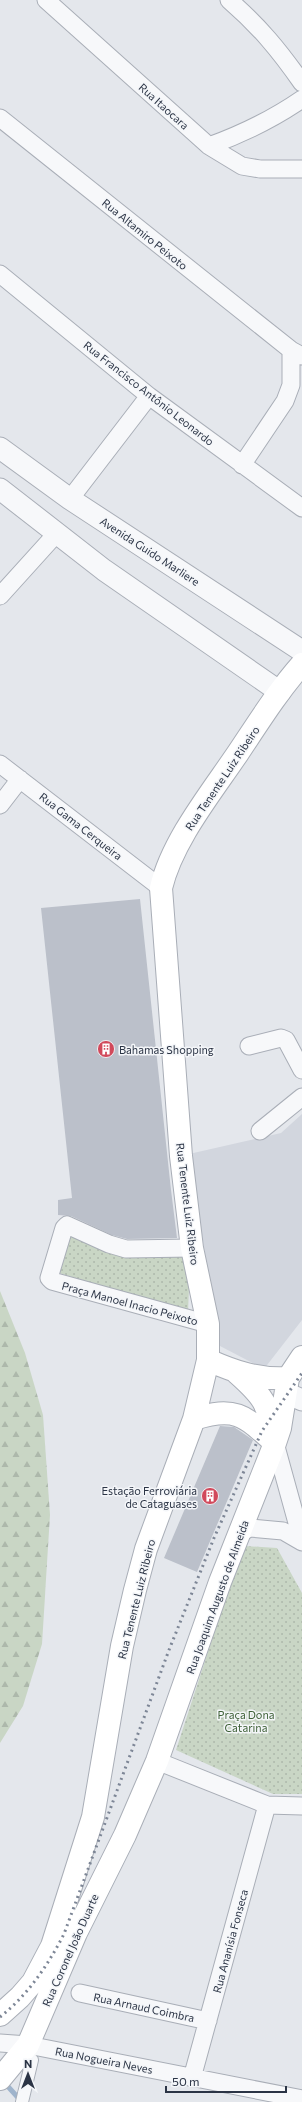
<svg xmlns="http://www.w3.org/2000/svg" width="302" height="2102" viewBox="0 0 302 2102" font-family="Commissioner,sans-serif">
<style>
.built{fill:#d2d6de}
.forest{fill:url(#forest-firs)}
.park{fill:url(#park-dots)}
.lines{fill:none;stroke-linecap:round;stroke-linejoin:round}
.stream{stroke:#9fb4cc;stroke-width:5}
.building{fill:#bbc0ca}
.pedestrian-casing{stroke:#a9aeb7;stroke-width:14}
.minor-casing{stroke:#a9aeb7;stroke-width:19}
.tertiary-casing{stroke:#a9aeb7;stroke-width:23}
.secondary-casing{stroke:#a9aeb7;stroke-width:24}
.pedestrian{stroke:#f7f8fa;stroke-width:12}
.minor{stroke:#f7f8fa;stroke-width:17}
.tertiary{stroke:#f7f8fa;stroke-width:21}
.secondary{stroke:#fff;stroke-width:22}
.rail{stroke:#7d8696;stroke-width:3;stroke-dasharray:2 4;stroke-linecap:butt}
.labels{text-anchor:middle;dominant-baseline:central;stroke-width:3;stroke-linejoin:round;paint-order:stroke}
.street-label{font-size:11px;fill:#2b3445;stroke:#f4f6f9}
.poi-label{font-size:11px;fill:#2b3445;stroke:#f4f6f9;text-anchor:start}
.park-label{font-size:11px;fill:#3f6138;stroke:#f4f6f9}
</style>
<defs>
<pattern id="forest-firs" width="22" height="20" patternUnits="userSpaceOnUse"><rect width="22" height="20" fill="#c9d6c5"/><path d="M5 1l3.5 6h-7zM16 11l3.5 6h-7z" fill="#adb8ab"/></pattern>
<pattern id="park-dots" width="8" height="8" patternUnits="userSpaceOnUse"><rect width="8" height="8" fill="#c9d6c5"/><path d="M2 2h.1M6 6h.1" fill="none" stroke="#adb8ab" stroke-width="1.8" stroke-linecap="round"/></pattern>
</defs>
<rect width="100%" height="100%" fill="#e4e7ec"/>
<path class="built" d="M302,1114V1320L264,1369L220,1346L189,1154L281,1133Z"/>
<path class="forest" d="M0,1291L25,1353L43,1415L50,1515L42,1644L23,1706L0,1743Z"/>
<path class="park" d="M67,1235L184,1251L189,1287L188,1313L56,1272Z
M245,1546L277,1548L302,1593V1794H273L176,1750L232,1578Z"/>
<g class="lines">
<path class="stream" d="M3,2081L21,2101"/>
</g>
<path class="building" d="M140,899L171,1190L177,1238L127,1239L112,1235L71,1216L58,1215V1200L72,1198L41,908Z
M220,1426L234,1427L253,1440L197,1572L164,1558Z"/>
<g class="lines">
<g class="pedestrian-casing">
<path id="pedestrian" d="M22,2102L32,2060L23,2052"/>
</g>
<g class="minor-casing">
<path id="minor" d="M46,0L209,146L242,166L260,169H302
M229,0C259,26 279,50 302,83
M0,118L291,350L302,356
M209,146C242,134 273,119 302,99
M0,274L149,396L302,508
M242,465L285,401L291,385V350
M70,499L149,396
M0,596L56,534
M0,764L161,888
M0,805L20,779
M249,1046L281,1038L286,1040L302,1070
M260,1131L302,1097
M192,1248L126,1249L109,1244L67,1225L64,1228L49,1278L52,1281L208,1324
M275,1443L302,1541
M240,1533L250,1528L283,1531L302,1542
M157,1761L267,1805L302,1806
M80,1993L208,2021
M0,2043L28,2045L302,2099
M192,2078L267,1805"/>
</g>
<g class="tertiary-casing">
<path id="tertiary" d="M0,448L70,499L302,651
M0,489L104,570L280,692
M286,1393L302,1400"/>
</g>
<g class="secondary-casing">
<path id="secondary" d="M208,1360C235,1372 258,1380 288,1378
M237,1373C263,1396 268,1403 274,1438
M194,1419C235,1406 244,1415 275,1443
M0,2015L20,1997L33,1982L52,1946L93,1817L122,1646L135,1590L146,1549L194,1419L208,1360V1324L192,1248L181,1156L161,888C172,841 211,793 238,753C258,723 278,691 302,664
M0,2079L28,2045L76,1933L125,1835L157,1761L220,1582L275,1443L280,1428L288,1378L302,1357"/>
</g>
<use href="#pedestrian" class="pedestrian"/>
<use href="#minor" class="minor"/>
<use href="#tertiary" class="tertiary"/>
<use href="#secondary" class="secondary"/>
<path class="rail" d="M0,2017C28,1995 48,1965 64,1934L169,1650L214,1538L262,1431L302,1373"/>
</g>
<defs>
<g id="building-disc" transform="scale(0.9)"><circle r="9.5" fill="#d1495b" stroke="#f4f6f9"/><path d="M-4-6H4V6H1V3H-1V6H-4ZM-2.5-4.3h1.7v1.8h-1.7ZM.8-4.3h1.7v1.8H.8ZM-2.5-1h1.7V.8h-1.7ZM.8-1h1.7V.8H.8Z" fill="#fff"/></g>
</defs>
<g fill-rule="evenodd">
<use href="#building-disc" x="106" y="1049"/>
<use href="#building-disc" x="210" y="1496"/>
</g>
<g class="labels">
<g class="street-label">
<text transform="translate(164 106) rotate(42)">Rua Itaocara</text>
<text transform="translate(145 234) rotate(39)">Rua Altamiro Peixoto</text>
<text transform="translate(149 393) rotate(38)">Rua Francisco Antônio Leonardo</text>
<text transform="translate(150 551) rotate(33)">Avenida Guido Marliere</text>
<text transform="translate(222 778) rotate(-56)">Rua Tenente Luiz Ribeiro</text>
<text transform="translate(81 826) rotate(38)">Rua Gama Cerqueira</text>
<text transform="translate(188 1204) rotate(83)">Rua Tenente Luiz Ribeiro</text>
<text transform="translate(130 1303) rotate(15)">Praça Manoel Inacio Peixoto</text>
<text transform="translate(217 1597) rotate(-70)">Rua Joaquim Augusto de Almeida</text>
<text transform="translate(136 1599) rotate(-76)">Rua Tenente Luiz Ribeiro</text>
<text transform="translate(230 1941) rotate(-75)">Rua Ananísia Fonseca</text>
<text transform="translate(70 1950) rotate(-66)">Rua Coronel João Duarte</text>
<text transform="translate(144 2007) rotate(12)">Rua Arnaud Coimbra</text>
<text transform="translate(104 2060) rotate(11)">Rua Nogueira Neves</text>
</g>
<g class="poi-label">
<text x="119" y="1049">Bahamas Shopping</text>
<text x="197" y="1490" text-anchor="end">Estação Ferroviária<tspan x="197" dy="13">de Cataguases</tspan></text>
</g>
<g class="park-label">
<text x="246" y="1714">Praça Dona<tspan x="246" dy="13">Catarina</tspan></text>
</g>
</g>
<g transform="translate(28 2074)" stroke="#f4f6f9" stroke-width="3" paint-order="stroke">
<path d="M0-3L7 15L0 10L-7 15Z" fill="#2b3445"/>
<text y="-6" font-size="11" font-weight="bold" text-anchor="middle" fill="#2b3445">N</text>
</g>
<path d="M166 2086v6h120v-6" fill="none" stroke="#2b3445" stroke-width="2"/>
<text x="172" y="2086" font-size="12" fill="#2b3445" stroke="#f4f6f9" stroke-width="3" paint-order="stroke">50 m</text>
</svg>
